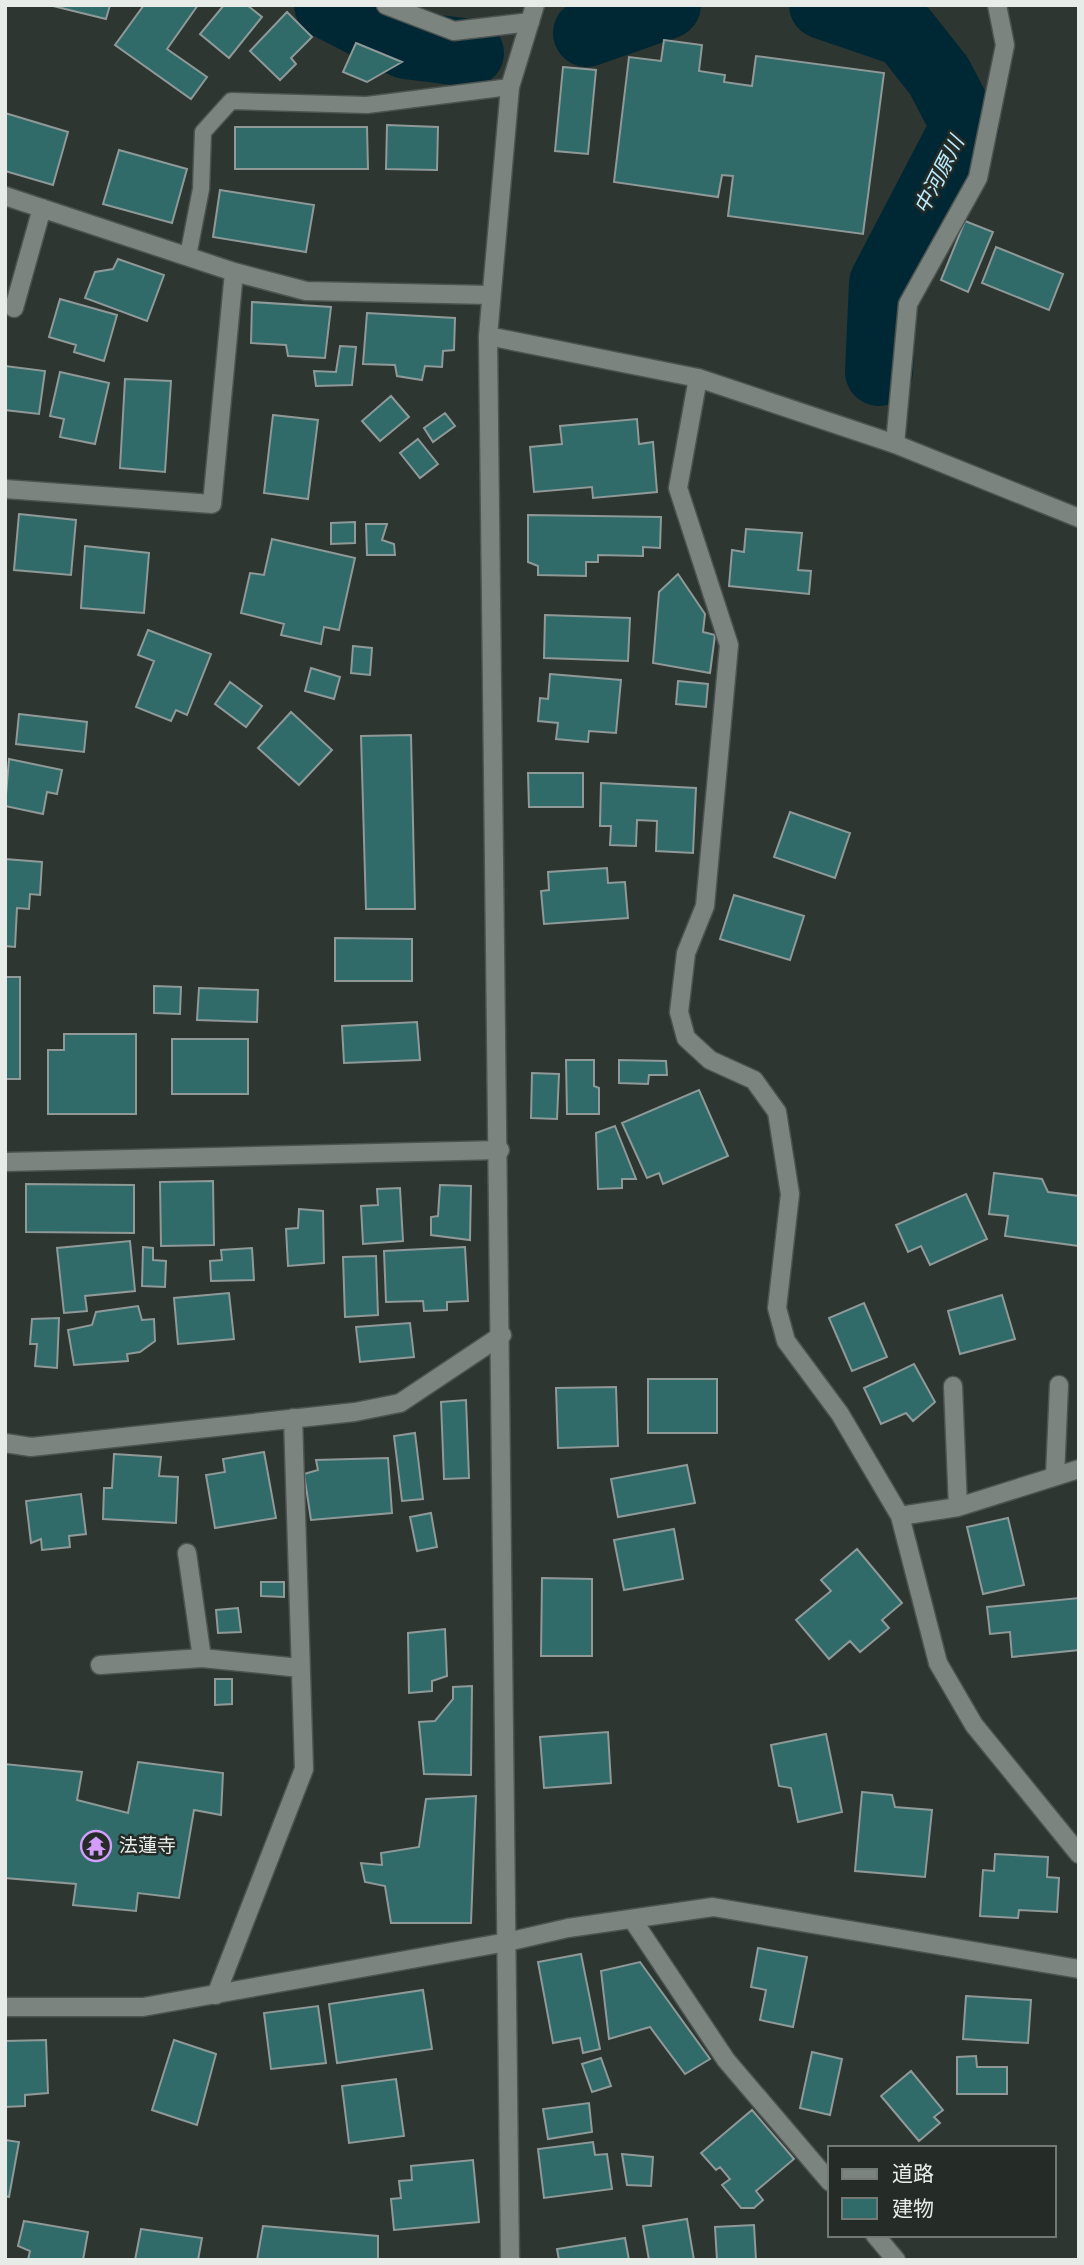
<svg xmlns="http://www.w3.org/2000/svg" width="1084" height="2265" viewBox="0 0 1084 2265" font-family="'Nunito Sans','Noto Sans JP',sans-serif">
<style>
.lines{fill:none;stroke-linecap:round;stroke-linejoin:round}
.river{stroke:#002834;stroke-width:68}
.building{fill:#306b69;stroke:#8e9998;stroke-width:2}
.lane-casing{stroke:#4c5350;stroke-width:19}
.street-casing{stroke:#4c5350;stroke-width:21}
.secondary-casing{stroke:#4c5350;stroke-width:21}
.lane{stroke:#7c8480;stroke-width:16}
.street{stroke:#7c8480;stroke-width:18}
.secondary{stroke:#7c8480;stroke-width:18}
.labels{text-anchor:middle;dominant-baseline:central;stroke-width:5;stroke-linejoin:round;paint-order:stroke}
.poi-label{font-size:19px;fill:#e7ece9;stroke:#252c28;text-anchor:start}
.water-label{font-size:21px;font-style:italic;fill:#bbecfd;stroke:#252c28}
</style>
<rect width="100%" height="100%" fill="#2e3632"/>
<g class="lines">
<path class="river" d="M328,5L406,45L470,53
M823,5L905,33L939,76L965,126L883,283L879,372
M587,33L667,5"/>
</g>
<path class="building" d="M49,5H110L106,19Z
M144,5H198L167,49L207,77L191,99L115,45Z
M224,5H247L262,17L229,58L200,34Z
M287,12L312,37L291,58L296,64L280,80L250,51Z
M664,40L702,45L699,71L725,75L724,82L752,86L756,56L884,73L863,234L728,216L733,176L722,175L718,197L614,182L629,57L661,61Z
M356,43L402,62L367,82L343,72Z
M563,67L596,70L588,154L555,151Z
M5,113L68,132L53,185L5,171Z
M387,125L438,127L437,170L386,169Z
M235,127H367L368,169H235Z
M119,150L187,169L172,223L103,204Z
M220,190L314,205L306,252L213,237Z
M965,221L993,232L968,292L941,280Z
M996,247L1063,274L1049,310L982,283Z
M118,259L164,275L147,321L85,298L95,272L113,269Z
M60,299L117,315L104,361L74,352L76,345L49,337Z
M252,302L331,307L325,358L288,356L286,345L251,343Z
M367,313L455,318L454,350L443,351L442,367L425,366L422,380L397,376L395,365L363,364Z
M340,346L356,347L352,385L316,386L314,371L336,372Z
M5,366L45,371L39,414L5,410Z
M60,372L109,383L95,444L60,437L64,419L50,416Z
M125,379L171,381L165,472L120,468Z
M391,396L409,417L380,441L362,421Z
M445,413L455,426L433,442L424,428Z
M273,415L318,420L308,499L264,493Z
M637,419L639,444L653,442L657,492L593,498L592,487L534,492L530,447L562,444L560,426Z
M418,439L438,464L420,478L400,453Z
M19,514L76,520L71,575L14,570Z
M528,515L661,517L660,548L643,547V556L598,555V562H586V576L538,575V566L528,562Z
M355,522V543L331,544V523Z
M366,524H387L382,540L394,544L395,555H367Z
M746,529L802,533L798,570L811,571L809,594L729,586L732,550L744,552Z
M272,539L355,558L339,630L324,627L321,644L281,635L284,624L241,613L250,573L264,575Z
M85,546L149,553L144,613L81,608Z
M678,574L705,614L703,632L715,635L710,673L653,663L659,592Z
M545,615L630,618L628,661L544,658Z
M148,630L211,654L187,715L176,710L171,721L136,707L154,661L138,655Z
M353,646L372,648L370,675L351,673Z
M311,668L340,677L334,699L305,691Z
M550,674L621,680L616,733L589,731L588,742L556,739L558,723L538,721L540,698L548,699Z
M678,681L708,684L706,707L676,704Z
M230,682L262,706L246,727L215,704Z
M291,712L332,750L299,785L258,748Z
M19,714L87,722L84,752L16,744Z
M411,735L415,909H366L361,736Z
M9,759L62,770L57,794L47,792L43,814L5,806Z
M528,773H583V807H529Z
M601,783L696,788L693,853L656,851L657,821L637,820L636,846L610,845L611,826H600Z
M790,812L850,833L835,878L774,857Z
M5,859L42,862L40,895L30,894L29,909L17,908L15,947L5,946Z
M607,868L608,883L625,882L628,918L544,924L541,891L549,890L548,872Z
M734,895L804,916L790,960L720,939Z
M335,938L412,939V981H335Z
M5,977H20V1079H5Z
M154,986L181,987L180,1014L154,1013Z
M199,988L258,990L257,1022L197,1020Z
M417,1022L420,1060L344,1063L342,1026Z
M64,1034H136V1114H48V1050H64Z
M172,1039H248V1094H172Z
M566,1060H594V1086L599,1088V1114H567Z
M619,1060L666,1061L667,1075H649L648,1084L619,1083Z
M532,1073L559,1074L557,1119L531,1118Z
M699,1090L728,1156L663,1184L659,1173L647,1178L622,1123Z
M615,1126L636,1179H622V1188L598,1189L596,1133Z
M994,1173L1042,1179L1048,1192L1079,1196V1246L1005,1236L1008,1216L989,1214Z
M213,1181L214,1245L161,1246L160,1182Z
M26,1184L134,1185V1233L26,1232Z
M440,1185L471,1186L470,1240L431,1235V1217L438,1216Z
M400,1188L403,1241L363,1244L361,1206L378,1205L377,1189Z
M966,1194L987,1239L930,1265L921,1246L908,1252L896,1225Z
M299,1209L323,1211L324,1263L288,1266L286,1229L298,1228Z
M130,1241L135,1291L85,1296L87,1311L64,1313L57,1248Z
M143,1247L153,1248V1260L166,1261L165,1287L142,1286Z
M465,1247L468,1301L447,1302V1310L424,1311L423,1301L386,1302L384,1251Z
M252,1248L254,1280L211,1281L210,1261L222,1260L221,1250Z
M376,1256L378,1315L345,1317L343,1257Z
M229,1293L234,1339L178,1344L174,1298Z
M1002,1295L1015,1339L960,1354L948,1311Z
M864,1303L887,1357L852,1371L829,1318Z
M138,1306L142,1320L154,1319L155,1341L140,1352L127,1354L128,1361L74,1365L68,1330L92,1325L96,1312Z
M59,1318L57,1368L35,1366L37,1344H30L32,1319Z
M410,1323L414,1357L360,1362L356,1327Z
M914,1364L935,1402L913,1421L906,1413L881,1424L864,1388Z
M648,1379H717V1433H648Z
M616,1387L618,1446L558,1448L556,1388Z
M466,1400L469,1478L444,1479L441,1402Z
M415,1433L423,1499L402,1501L394,1436Z
M264,1452L276,1518L215,1528L206,1475L225,1472L223,1459Z
M114,1454L161,1457L159,1476L178,1477L176,1523L103,1519L104,1488H112Z
M388,1458L392,1513L311,1520L304,1474L318,1470L316,1460Z
M687,1465L695,1503L618,1517L611,1479Z
M81,1494L86,1534L69,1536L70,1547L42,1550L41,1539L31,1543L26,1501Z
M431,1513L437,1547L417,1551L410,1517Z
M1008,1518L1024,1585L983,1594L967,1527Z
M674,1529L683,1579L624,1590L614,1540Z
M857,1549L902,1603L882,1620L889,1628L860,1652L850,1641L829,1659L796,1620L831,1591L821,1580Z
M542,1578L592,1579V1656H541Z
M261,1582H284V1597L261,1596Z
M1079,1598V1650L1012,1657L1010,1632L990,1634L987,1607Z
M238,1608L241,1632L218,1633L216,1610Z
M445,1629L447,1676L432,1681V1691L409,1693L408,1633Z
M215,1679H232V1704L215,1705Z
M472,1686L471,1775L424,1774L419,1722L435,1721L453,1699V1687Z
M608,1732L611,1783L544,1788L540,1737Z
M826,1734L842,1812L798,1822L791,1788L779,1786L771,1745Z
M138,1762L223,1773L221,1815L194,1810L179,1898L138,1893L136,1911L73,1905L76,1884L5,1878V1764L82,1772L77,1800L128,1813Z
M862,1792L892,1795L895,1807L932,1810L925,1877L855,1871Z
M476,1796L471,1923H391L385,1886L365,1882L361,1863L382,1865L381,1853L419,1847L426,1799Z
M995,1854L1048,1857L1047,1877L1059,1878L1057,1912L1019,1910L1018,1918L980,1916L983,1870L994,1871Z
M758,1948L807,1957L793,2027L760,2020L766,1990L751,1987Z
M581,1954L600,2049L583,2053L580,2038L553,2043L538,1962Z
M640,1962L710,2059L685,2074L650,2027L609,2039L601,1971Z
M423,1990L432,2049L337,2063L329,2004Z
M966,1996L1031,2000L1028,2043L963,2039Z
M318,2006L326,2063L271,2069L264,2013Z
M46,2040L48,2093L25,2095V2106L5,2107V2041Z
M174,2040L216,2054L197,2125L152,2110Z
M812,2052L842,2059L830,2115L800,2108Z
M976,2056L977,2067H1007V2094H957V2057Z
M601,2058L611,2086L592,2092L582,2064Z
M911,2071L943,2110L934,2117L940,2123L919,2141L881,2096Z
M396,2079L404,2136L349,2143L342,2086Z
M589,2103L592,2132L548,2139L543,2109Z
M752,2110L794,2159L756,2191L763,2200L754,2208H741L722,2185L730,2179L720,2167L716,2170L701,2153Z
M5,2140L19,2142L9,2197L5,2196Z
M593,2142L595,2155L607,2154L612,2189L544,2198L538,2149Z
M622,2154L653,2157L651,2186L627,2185Z
M473,2160L479,2222L394,2230L391,2199L401,2198L399,2181L412,2180L411,2166Z
M687,2219L694,2260H649L643,2226Z
M24,2221L88,2232L83,2260H28L30,2251L18,2246Z
M754,2225L756,2260H717L715,2227Z
M263,2226L378,2236V2260H257Z
M141,2229L202,2238L198,2260H135Z
M625,2238L629,2260H559L557,2249Z"/>
<g class="lines">
<g class="lane-casing">
<path id="lane" d="M188,256L201,189L203,132L231,101L367,105L510,87"/>
</g>
<g class="street-casing">
<path id="street" d="M386,5L454,31L530,22
M5,196L234,272L306,291L490,295
M14,308L42,208
M698,378L678,488L729,645L705,906L686,953L679,1012L686,1038L710,1060L754,1080L777,1112L790,1194L777,1308L786,1341L840,1414L900,1516L938,1663L974,1725L1079,1854
M895,444L908,304L978,178L1005,45L997,5
M5,489L212,504L234,272
M5,1162L500,1150
M953,1386L958,1507
M5,1443L31,1447L355,1412L400,1403L502,1335
M1055,1476L1059,1385
M900,1516L958,1507L1079,1469
M187,1553L202,1658
M100,1665L202,1658L300,1668
M632,1919L726,2060L830,2182
M507,1942L568,1928L713,1907L1079,1969
M216,1995L304,1769L293,1418
M875,2235L896,2260"/>
</g>
<g class="secondary-casing">
<path id="secondary" d="M488,336L698,378L895,444L1079,518
M5,2007H143L507,1942
M510,2260L488,336L510,87L535,5"/>
</g>
<use href="#lane" class="lane"/>
<use href="#street" class="street"/>
<use href="#secondary" class="secondary"/>
</g>
<defs>
<g id="temple-ring" transform="scale(1.575)"><circle r="9.5" fill="#252c28" stroke="#d39cfd" stroke-width="1.5"/><path d="M0-6L5-2H3V0L6.5 2.5H4V6H1.5V3h-3V6H-4V2.5H-6.5L-3 0V-2H-5Z" fill="#d39cfd"/></g>
</defs>
<g fill-rule="evenodd">
<use href="#temple-ring" x="96" y="1846"/>
</g>
<g class="labels">
<g class="poi-label">
<text x="119" y="1846">法蓮寺</text>
</g>
<g class="water-label">
<text transform="translate(939 175) rotate(-63)">中河原川</text>
</g>
</g>
<rect width="1084" height="2265" fill="none" stroke="#e7ece9" stroke-width="14"/>
<rect x="828" y="2146" width="228" height="91" fill="#252c28" stroke="#737975" stroke-width="2"/>
<rect x="842" y="2169" width="35" height="10" fill="#7c8480" stroke="#737975" stroke-width="2"/>
<text x="892" y="2181" font-size="21" fill="#e7ece9">道路</text>
<rect x="842" y="2198" width="35" height="21" fill="#306b69" stroke="#737975" stroke-width="2"/>
<text x="892" y="2216" font-size="21" fill="#e7ece9">建物</text>
</svg>
